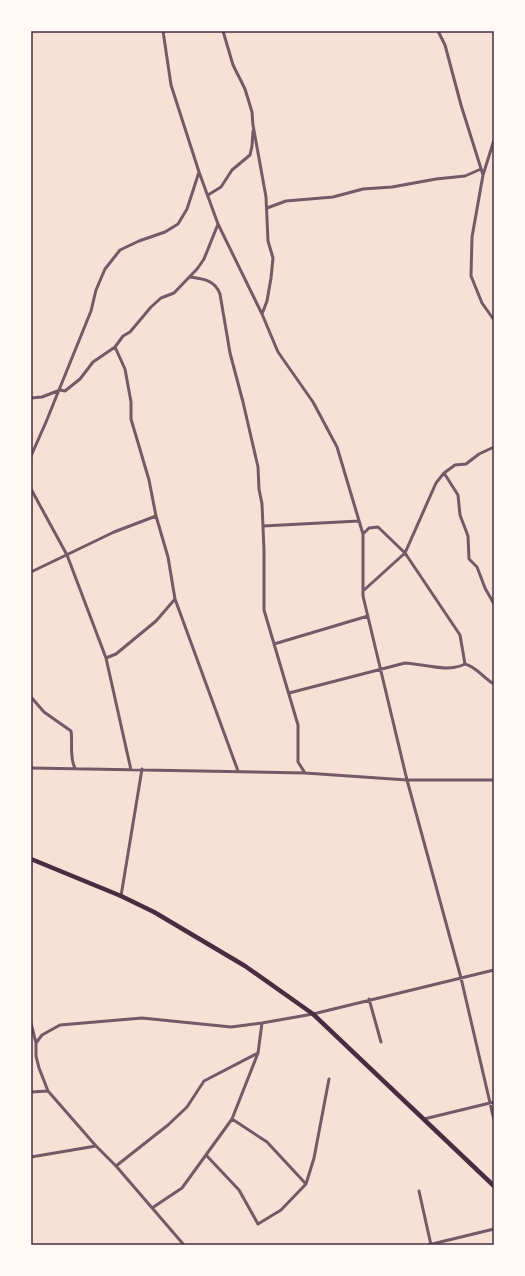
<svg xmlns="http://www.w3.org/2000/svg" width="525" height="1276" viewBox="0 0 525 1276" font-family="Signika,sans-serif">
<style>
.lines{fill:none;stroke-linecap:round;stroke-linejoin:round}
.minor{stroke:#755966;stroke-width:3}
.trunk{stroke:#4a2c40;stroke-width:4.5}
.neatline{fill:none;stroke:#4a2c40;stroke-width:1.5}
</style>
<rect width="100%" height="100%" fill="#f7e1d7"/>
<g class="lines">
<path class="minor" d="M163,31L171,85L199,172L218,224L262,314L278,352L313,402L337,447L363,534V596L407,780L461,978L494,1120
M223,31L233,65L245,89L252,112L253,126
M438,31L445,45L461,105L483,175
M253,125L266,197L268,241L273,258L271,278L267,301L262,314
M494,140L483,175L472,237L471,276L482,303L494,320
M208,195L221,187L232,170L250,155L252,146L253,131
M267,208L286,201L333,197L363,189L392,187L436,179L465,176L481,169
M190,277C203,279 215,280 220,294L230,353L243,402L258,467L259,489L262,504L264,550V610L298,725V762L305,773
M115,347L125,369L131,402V419L149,480L156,516L168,557L175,599
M31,398L42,397L60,390L65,391L80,379L93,362L115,347L123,336L130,332L151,307L161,298L174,293L197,269L204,259L218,224
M31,456L46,422L91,311L96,290L105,269L120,250L139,241L165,232L178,224L187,209L199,172
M444,473L458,495L460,515L468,536L469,559L477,567L485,588L494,604
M31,489L67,555L106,658L131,770
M263,526L359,521
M363,534L369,528L378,527L405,553L460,635L465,664C477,667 483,678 494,684
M31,572L114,532L156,516
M363,591L405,553L436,483L444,473L455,465L466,464L479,454L494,447
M274,644L368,616
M106,658L116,654L156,621L175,599L238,771
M289,693L405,663C424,664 448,673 465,664
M31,697L44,712L71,731C73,742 69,757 75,768
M31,768L305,773L407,780H494
M121,896L142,769
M369,999L381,1042
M31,1023L36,1043
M31,1092L48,1091
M232,1119L267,1142L306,1184
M424,1119L494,1102
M206,1155L239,1190L258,1224L281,1210L306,1184L314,1158L329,1079
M31,1157L96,1146
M116,1166L168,1125L187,1107L204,1081L258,1053
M419,1191L431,1245
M152,1208L182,1188L232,1119L258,1053L262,1023
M184,1245L116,1166L96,1146L48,1091L39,1068L36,1056V1043L42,1035L60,1025L142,1018L231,1027L262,1023L313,1014L494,970
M428,1245L494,1229"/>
<path class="trunk" d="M31,859L121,896L154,912L245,966L313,1014L494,1186"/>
</g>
<rect width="525" height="1276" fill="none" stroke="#fffaf5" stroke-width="64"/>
<rect x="32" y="32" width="461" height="1212" class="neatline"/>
</svg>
